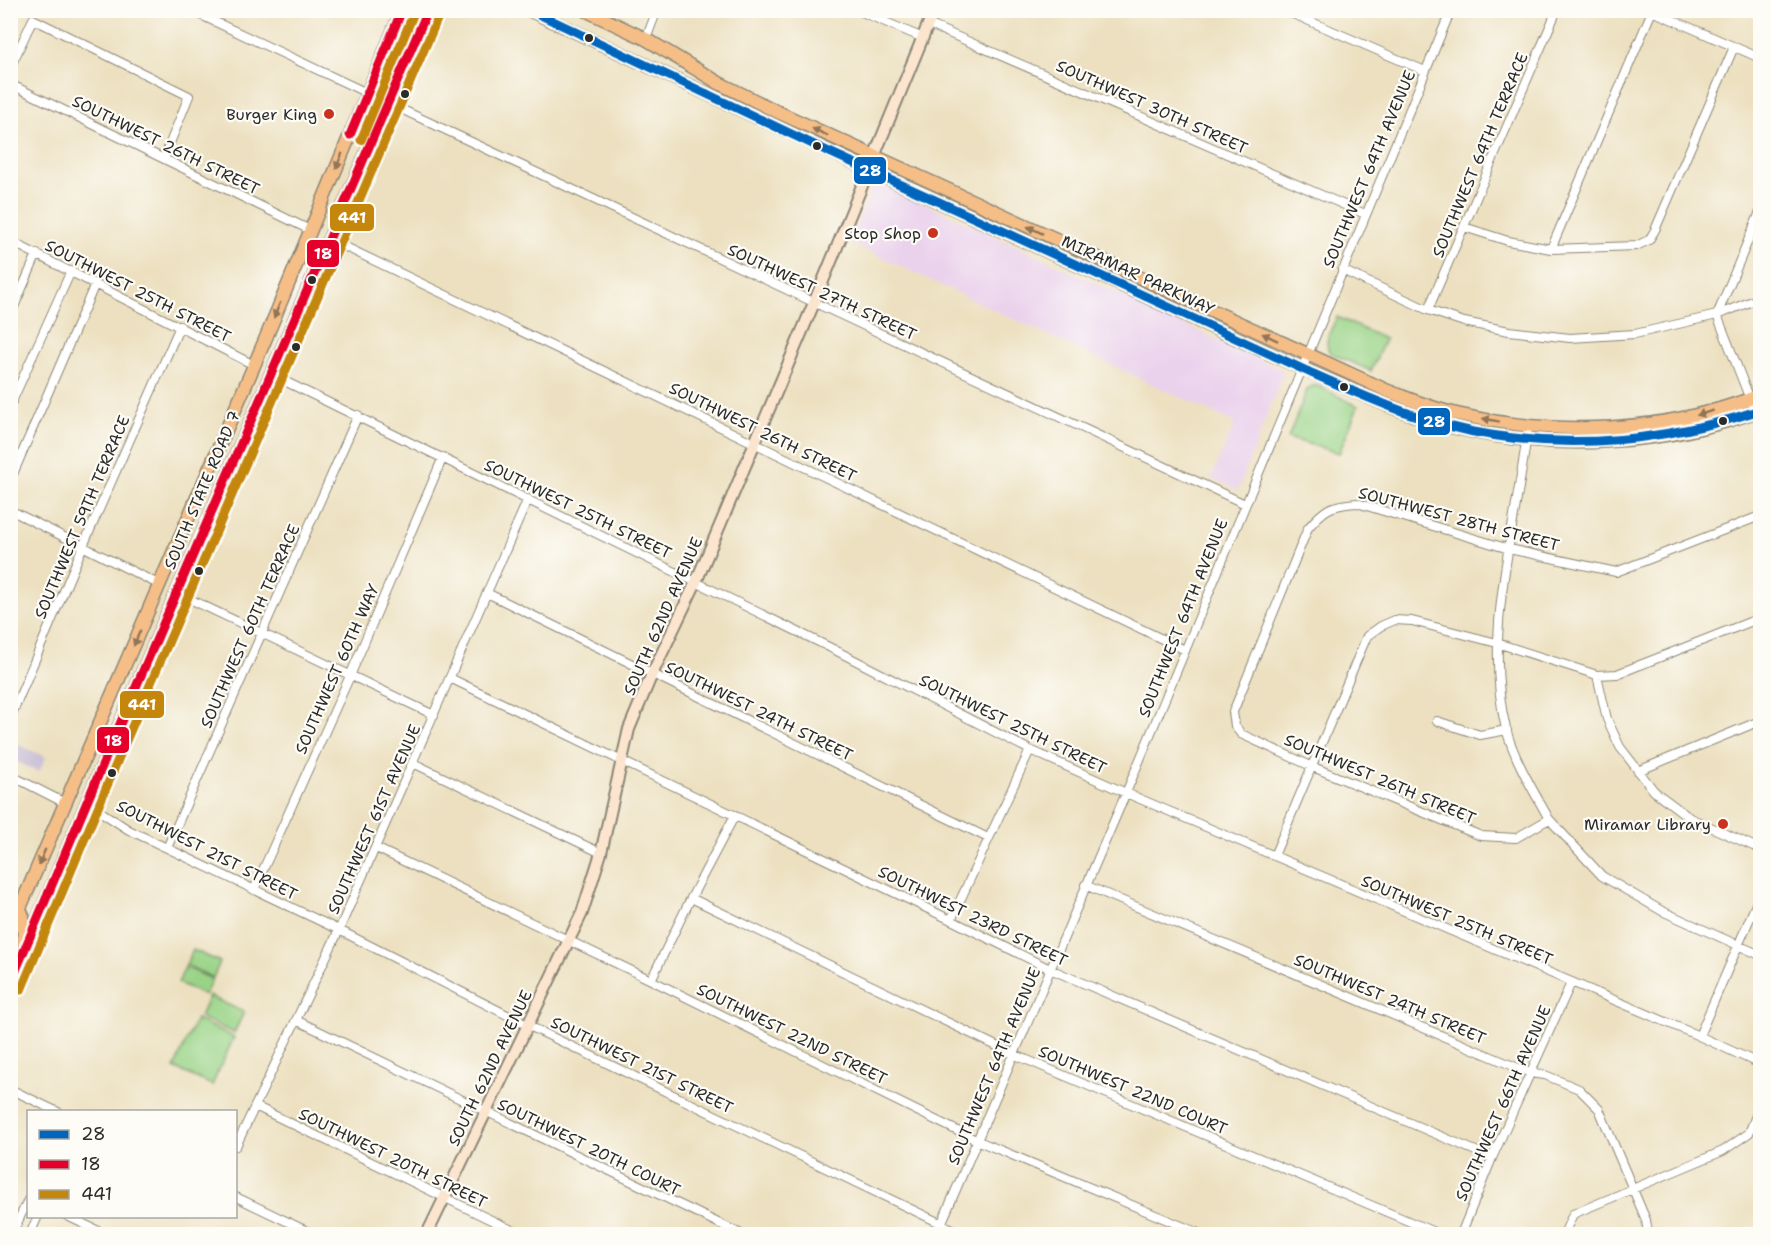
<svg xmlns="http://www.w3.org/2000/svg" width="1771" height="1245" viewBox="0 0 1771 1245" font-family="'Shantell Sans',sans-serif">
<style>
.built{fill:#ead1ec}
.industrial{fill:#cabfd6}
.green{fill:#99d386;stroke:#627f58;stroke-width:1.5}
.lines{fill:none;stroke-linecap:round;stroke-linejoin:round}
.street-casing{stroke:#8c8676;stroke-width:10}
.secondary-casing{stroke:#8c8676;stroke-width:14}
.primary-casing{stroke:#8c8676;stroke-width:15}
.street{stroke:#fff;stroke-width:8}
.secondary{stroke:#fbe5cf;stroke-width:10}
.primary{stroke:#f6be87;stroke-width:12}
.bus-1-casing{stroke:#fdfcf7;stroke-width:14}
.bus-2-casing{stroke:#fdfcf7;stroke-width:14}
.bus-3-casing{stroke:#fdfcf7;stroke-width:14}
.bus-1{stroke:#0065bd;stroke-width:9}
.bus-2{stroke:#e4002b;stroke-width:9}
.bus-3{stroke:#c4870b;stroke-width:9}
.oneway{fill:#907459}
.bus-dot{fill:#2b2b2b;stroke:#fdfcf7;stroke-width:2}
.poi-dot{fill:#c8321e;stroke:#fdfcf7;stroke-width:2}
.labels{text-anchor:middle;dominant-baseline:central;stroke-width:4.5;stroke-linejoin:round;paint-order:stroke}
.street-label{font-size:16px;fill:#2b2b2b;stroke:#fdfcf7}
.poi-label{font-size:16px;fill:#2b2b2b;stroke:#fdfcf7;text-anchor:end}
.line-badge{stroke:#fdfcf7;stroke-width:2}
.badge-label{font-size:16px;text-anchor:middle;font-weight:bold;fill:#fff}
</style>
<rect width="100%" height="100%" fill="#fdfcf7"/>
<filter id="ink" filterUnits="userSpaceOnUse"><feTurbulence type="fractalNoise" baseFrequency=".0167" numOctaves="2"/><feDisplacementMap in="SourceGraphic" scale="12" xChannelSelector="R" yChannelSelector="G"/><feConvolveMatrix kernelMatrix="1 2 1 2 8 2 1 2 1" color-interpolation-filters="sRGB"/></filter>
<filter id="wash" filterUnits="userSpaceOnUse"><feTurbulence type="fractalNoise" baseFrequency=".008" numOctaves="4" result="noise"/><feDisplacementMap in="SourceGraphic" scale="24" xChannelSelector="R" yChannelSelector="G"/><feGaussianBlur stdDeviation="1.35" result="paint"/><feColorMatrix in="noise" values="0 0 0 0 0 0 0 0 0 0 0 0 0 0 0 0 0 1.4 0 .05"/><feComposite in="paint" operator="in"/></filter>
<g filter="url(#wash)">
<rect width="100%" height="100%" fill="#ece0c0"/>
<path class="built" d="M876,181L1284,371L1238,490L1211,478L1235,423L849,242Z"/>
<path class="industrial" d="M12,742L46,757L39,772L11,759Z"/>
<path class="green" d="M1337,317L1385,339L1371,371L1330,353C1322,342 1332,329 1337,317Z
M1312,386H1318L1358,406L1339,453L1288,438L1307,390Z
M193,950L220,962L213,978L186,965Z
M185,967L212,979L205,995L178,983Z
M209,996L244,1012L234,1033L200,1017Z
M196,1019L234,1037L212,1085L174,1068Z"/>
</g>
<g filter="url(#ink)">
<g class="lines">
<g class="street-casing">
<path id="street" d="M190,10L367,93
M857,10L923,38
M1284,10L1425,71
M1650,10L1760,58
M928,24L1365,214
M646,39L657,10
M10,68L33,19L189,96L164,158
M10,84L310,230
M388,103L1245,504
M1760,212L1717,315L1760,425
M1464,227L1508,241L1551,249L1636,246L1649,240L1655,230L1734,47
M329,239L1185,650
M10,241L254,365
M1551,249L1652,11
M1342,270L1428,310L1464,322L1509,331L1570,338L1635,334L1717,315L1760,298
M1428,310L1557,10
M10,316L37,254
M270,374L831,648L1030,750L1126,793L1699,1036L1760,1064
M10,406L71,271
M1528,426C1517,525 1482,630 1506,729C1515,761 1533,790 1549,819
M10,481L95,284
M10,510L160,585
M1760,516L1616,572L1509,549L1357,503C1331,505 1325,508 1308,528L1233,712L1235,726L1241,734L1313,767L1481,836L1516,838L1549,819L1602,876L1662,911L1760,955
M177,593L434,715
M487,593L988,838
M1597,675L1607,719L1620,747L1654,791L1690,818L1760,849
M450,678L951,920L1050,969L1492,1158
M10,719L83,546L180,326
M1437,721L1480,735L1507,730
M413,763L601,853
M1638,771L1760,721
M10,775L65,803
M87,803L129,830L339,930L527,1025L963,1234
M167,848L358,415
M376,848L651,980L976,1140L1201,1234
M1274,856L1367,636L1381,626L1395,620L1412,621L1497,643L1597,675L1617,674L1760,618
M1085,885L1530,1073L1545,1075L1579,1089L1599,1109L1646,1220L1648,1234
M254,890L350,676L443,457
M691,898L1013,1054L1439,1234
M951,920L1030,750
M651,980L691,898L735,815
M296,1020L741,1234
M1699,1036L1760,895
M10,1089L58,1112
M255,1106L520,1234
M236,1146L339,930L528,499
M236,1197L313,1234
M67,1216L105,1234
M12,1234L28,1200
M30,1234L38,1216
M937,1234L1126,793L1451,10
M1461,1234L1492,1158L1571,983
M1564,1234L1573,1214L1723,1151L1749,1133L1760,1106"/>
</g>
<g class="secondary-casing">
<path id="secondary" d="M427,1234L582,913L601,853L629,729L652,674L696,582L814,303L934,10"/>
</g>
<g class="primary-casing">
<path id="primary" d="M529,10C642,62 754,117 867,169C956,210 1045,250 1134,291C1198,321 1263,351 1328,380C1368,397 1409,416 1452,427C1552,452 1664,446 1760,410
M585,10L646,39L719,83L778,112L1388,391C1410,399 1433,409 1457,414C1557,437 1665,433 1760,395
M20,909L23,916L24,946
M10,931L265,340L402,10
M10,985L114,738L428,10"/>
</g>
<use href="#street" class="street"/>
<use href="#secondary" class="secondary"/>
<use href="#primary" class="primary"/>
<g class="bus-1-casing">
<path id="bus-1" d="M530,10C629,56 727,104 825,150C928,197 1031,243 1134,291C1192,318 1251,345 1309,372C1368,398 1427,425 1491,435C1583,450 1672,439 1760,410"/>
</g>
<g class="bus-2-casing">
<path id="bus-2" d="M350,135L402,10
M10,984L114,738L428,10"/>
</g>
<g class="bus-3-casing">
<path id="bus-3" d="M361,140L413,15
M21,990L125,743L439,15"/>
</g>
<use href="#bus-1" class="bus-1"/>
<use href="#bus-2" class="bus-2"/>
<use href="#bus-3" class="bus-3"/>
</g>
<defs><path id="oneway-solid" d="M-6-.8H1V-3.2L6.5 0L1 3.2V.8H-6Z" transform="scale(1.5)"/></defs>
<g class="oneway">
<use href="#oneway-solid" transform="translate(820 132) rotate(-155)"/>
<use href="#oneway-solid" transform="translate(339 161) rotate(113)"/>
<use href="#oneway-solid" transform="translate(1035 230) rotate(-155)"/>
<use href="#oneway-solid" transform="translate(277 310) rotate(113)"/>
<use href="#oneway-solid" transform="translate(1270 337) rotate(-155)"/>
<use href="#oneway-solid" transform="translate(1705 413) rotate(164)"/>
<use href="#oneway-solid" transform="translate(1491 420) rotate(-170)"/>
<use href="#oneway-solid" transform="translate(137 638) rotate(113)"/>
<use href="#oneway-solid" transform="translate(42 857) rotate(113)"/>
</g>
</g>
<g class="bus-dot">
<circle cx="589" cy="38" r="5"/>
<circle cx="405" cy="94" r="5"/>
<circle cx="817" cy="146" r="5"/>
<circle cx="312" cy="280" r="5"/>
<circle cx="296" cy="347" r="5"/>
<circle cx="1344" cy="387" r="5"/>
<circle cx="1723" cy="421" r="5"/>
<circle cx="199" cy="571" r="5"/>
<circle cx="112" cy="773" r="5"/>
</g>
<g class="poi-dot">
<circle cx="329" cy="114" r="6"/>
<circle cx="933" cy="233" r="6"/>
<circle cx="1723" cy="824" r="6"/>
</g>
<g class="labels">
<g class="street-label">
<text transform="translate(1152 107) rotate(24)">SOUTHWEST 30TH STREET</text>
<text transform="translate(166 145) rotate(26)">SOUTHWEST 26TH STREET</text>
<text transform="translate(1480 155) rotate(-67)">SOUTHWEST 64TH TERRACE</text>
<text transform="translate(1369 169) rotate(-67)">SOUTHWEST 64TH AVENUE</text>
<text transform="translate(1138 275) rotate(25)">MIRAMAR PARKWAY</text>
<text transform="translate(138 291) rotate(27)">SOUTHWEST 25TH STREET</text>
<text transform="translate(822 292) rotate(25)">SOUTHWEST 27TH STREET</text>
<text transform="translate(763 432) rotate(26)">SOUTHWEST 26TH STREET</text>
<text transform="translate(202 490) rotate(-67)">SOUTH STATE ROAD 7</text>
<text transform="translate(578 509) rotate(26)">SOUTHWEST 25TH STREET</text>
<text transform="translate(82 517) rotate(-67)">SOUTHWEST 59TH TERRACE</text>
<text transform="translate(1459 519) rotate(15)">SOUTHWEST 28TH STREET</text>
<text transform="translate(663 616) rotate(-66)">SOUTH 62ND AVENUE</text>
<text transform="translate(1183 618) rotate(-68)">SOUTHWEST 64TH AVENUE</text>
<text transform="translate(250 626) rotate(-66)">SOUTHWEST 60TH TERRACE</text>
<text transform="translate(337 669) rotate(-66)">SOUTHWEST 60TH WAY</text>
<text transform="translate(759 711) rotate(26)">SOUTHWEST 24TH STREET</text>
<text transform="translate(1013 724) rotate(26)">SOUTHWEST 25TH STREET</text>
<text transform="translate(1380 779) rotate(23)">SOUTHWEST 26TH STREET</text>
<text transform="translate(374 819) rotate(-66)">SOUTHWEST 61ST AVENUE</text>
<text transform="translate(207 850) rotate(27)">SOUTHWEST 21ST STREET</text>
<text transform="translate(973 916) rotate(26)">SOUTHWEST 23RD STREET</text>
<text transform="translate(1457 920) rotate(23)">SOUTHWEST 25TH STREET</text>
<text transform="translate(1390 999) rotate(23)">SOUTHWEST 24TH STREET</text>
<text transform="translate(792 1034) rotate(26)">SOUTHWEST 22ND STREET</text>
<text transform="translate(642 1065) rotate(26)">SOUTHWEST 21ST STREET</text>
<text transform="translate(994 1066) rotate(-67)">SOUTHWEST 64TH AVENUE</text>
<text transform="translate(490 1068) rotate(-64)">SOUTH 62ND AVENUE</text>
<text transform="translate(1133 1090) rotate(23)">SOUTHWEST 22ND COURT</text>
<text transform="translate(1503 1103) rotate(-66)">SOUTHWEST 66TH AVENUE</text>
<text transform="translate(589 1147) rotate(26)">SOUTHWEST 20TH COURT</text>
<text transform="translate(393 1158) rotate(26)">SOUTHWEST 20TH STREET</text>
</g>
<g class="poi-label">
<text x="317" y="114">Burger King</text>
<text x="921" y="233">Stop Shop</text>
<text x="1711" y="824">Miramar Library</text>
</g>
</g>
<g class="line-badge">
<rect x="853" y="156" width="34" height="29" rx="6" fill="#0065bd"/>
<rect x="329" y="203" width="46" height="29" rx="6" fill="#c4870b"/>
<rect x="306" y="239" width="34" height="29" rx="6" fill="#e4002b"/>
<rect x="1417" y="407" width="34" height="29" rx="6" fill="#0065bd"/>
<rect x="119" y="690" width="46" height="29" rx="6" fill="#c4870b"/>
<rect x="96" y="726" width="34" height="28" rx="6" fill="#e4002b"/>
</g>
<g class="badge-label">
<text x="870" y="176">28</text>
<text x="352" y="223">441</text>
<text x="323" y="259">18</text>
<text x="1434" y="427">28</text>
<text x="142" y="710">441</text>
<text x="113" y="746">18</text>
</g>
<rect width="1771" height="1245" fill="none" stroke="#fdfcf7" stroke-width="36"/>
<rect x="27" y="1110" width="210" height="108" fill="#fdfcf7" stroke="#a9a8a5" stroke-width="1.5"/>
<rect x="39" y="1130" width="30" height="9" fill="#0065bd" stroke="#a9a8a5" stroke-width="1.5"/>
<text x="81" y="1140" font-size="18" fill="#2b2b2b">28</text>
<rect x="39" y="1160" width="30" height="9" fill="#e4002b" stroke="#a9a8a5" stroke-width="1.5"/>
<text x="81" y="1170" font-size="18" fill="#2b2b2b">18</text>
<rect x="39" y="1190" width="30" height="9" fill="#c4870b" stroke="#a9a8a5" stroke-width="1.5"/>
<text x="81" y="1200" font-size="18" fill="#2b2b2b">441</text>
</svg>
